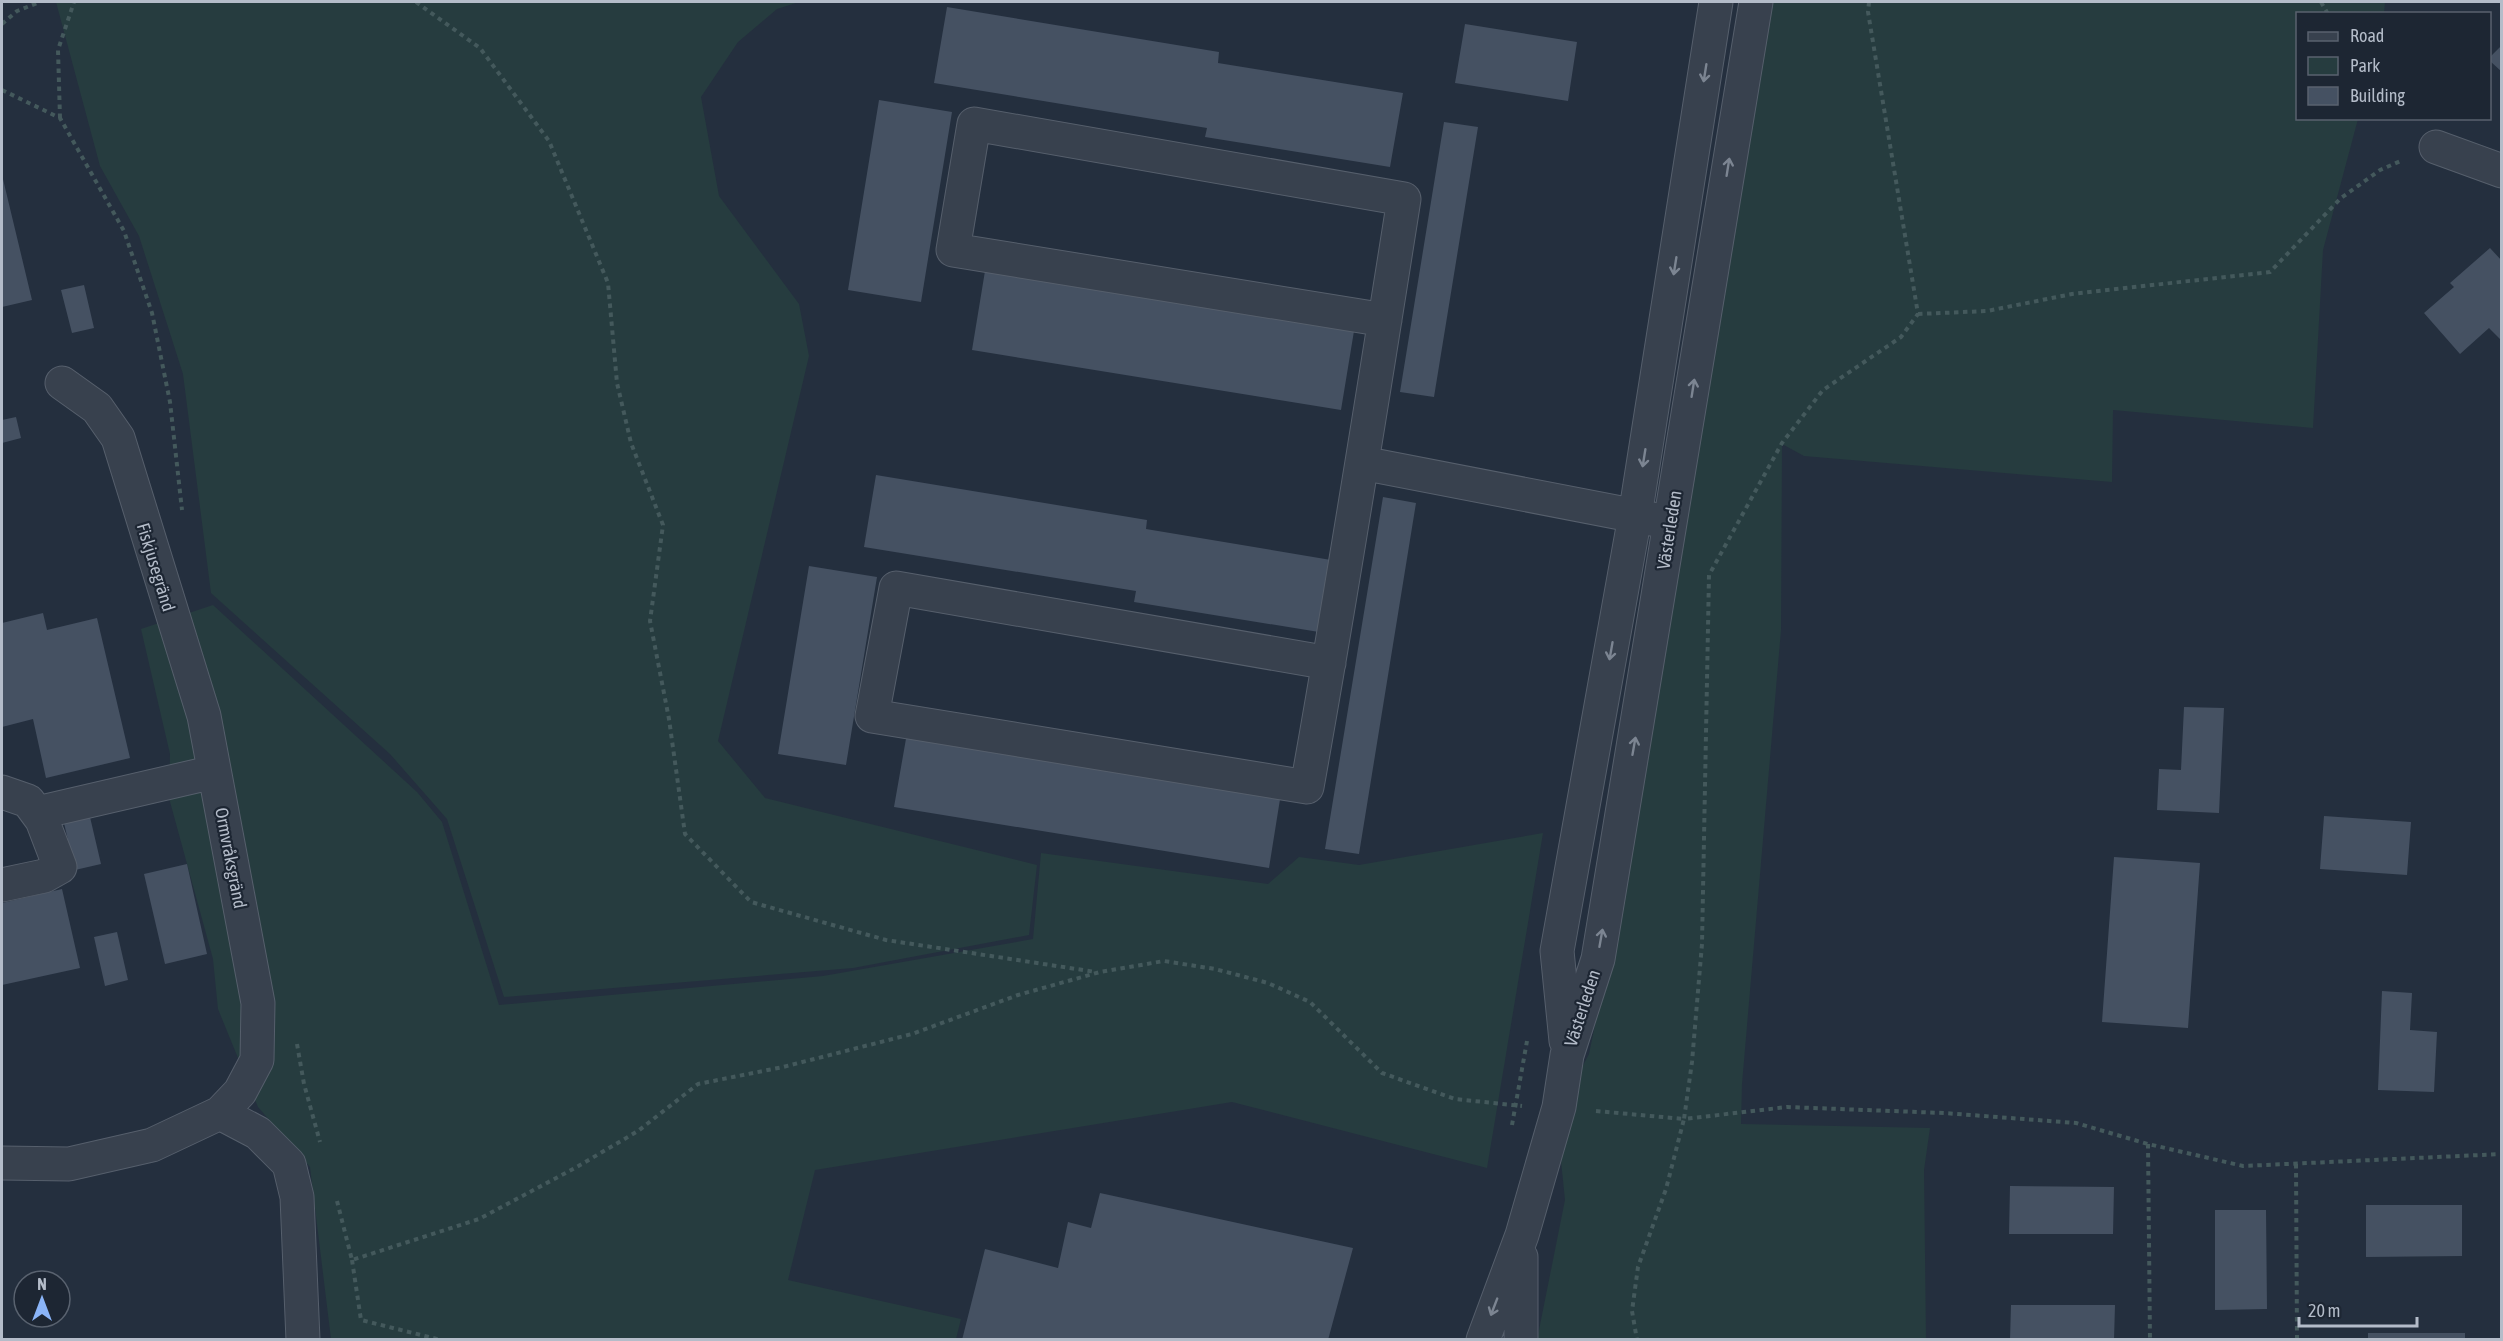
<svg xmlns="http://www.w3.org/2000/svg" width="2503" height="1341" viewBox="0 0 2503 1341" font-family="'Asap Condensed',sans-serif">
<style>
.green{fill:#263c3f}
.building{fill:#455162}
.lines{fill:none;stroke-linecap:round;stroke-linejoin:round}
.minor-casing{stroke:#565f6c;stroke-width:35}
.path{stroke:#44595c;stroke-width:4;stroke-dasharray:4.5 4.5;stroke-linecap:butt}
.minor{stroke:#38414e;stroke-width:33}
.oneway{stroke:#7c8592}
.labels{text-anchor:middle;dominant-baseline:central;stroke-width:4.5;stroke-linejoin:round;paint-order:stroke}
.street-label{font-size:18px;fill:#b4bcc9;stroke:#1d2633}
</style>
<rect width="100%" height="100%" fill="#242f3e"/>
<path class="green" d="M56,2H799L777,9L738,42L701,97L719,196L799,304L809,356L718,741L765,798L1037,865L1029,935L853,968L504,997L447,819L390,754L211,593L183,374L139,236L100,166Z
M1769,2H2385L2384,13L2298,14V118L2358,119L2323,250L2313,428L2113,410L2112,482L1804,456L1782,444L1781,630L1742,1084L1741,1124L1930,1128L1924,1170L1926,1339L1537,1340L1565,1200L1561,1161L1577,1077L1589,1054L1608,962Z
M213,605L417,792L442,822L499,1005L823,976L1033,939L1041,853L1268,884L1299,857L1359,865L1543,833L1487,1168L1232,1102L815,1170L788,1280L961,1319L956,1339H331L310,1167L258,1107L218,1009L213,959L169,798L170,754L141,629Z"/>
<path class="building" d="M947,7L1219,52L1218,63L1403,93L1390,167L1205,137L1207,128L934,83Z
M1465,24L1577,42L1568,101L1455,83Z
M2502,45V72L2490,61V57Z
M879,100L952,112L921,302L848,290Z
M1444,122L1478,127L1434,397L1400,392Z
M2,175L32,300L2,307Z
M2490,248L2502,261V341L2489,328L2460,354L2424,313L2454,287L2450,283Z
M985,271L1354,331L1341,410L972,350Z
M84,285L94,328L72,333L61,290Z
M16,417L21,438L2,443V420Z
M876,475L1147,520L1146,529L1331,560L1319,632L1134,602L1136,591L864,547Z
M1383,497L1416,503L1359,854L1325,849Z
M809,566L877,577L846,765L778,754Z
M43,613L47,630L97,618L130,758L46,778L33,719L2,727V623Z
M2184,707L2224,708L2219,813L2157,810L2159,769L2181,770Z
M907,733L1281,793L1269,868L894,807Z
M2324,816L2411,822L2407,875L2320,869Z
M90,817L101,864L75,870L64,823Z
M2114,857L2200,863L2188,1028L2102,1022Z
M187,864L207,954L165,964L144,874Z
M62,889L80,968L2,985V903Z
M117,932L128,980L105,986L94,937Z
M2382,991L2412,993L2410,1030L2437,1032L2434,1092L2378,1090Z
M2010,1186L2114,1187L2113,1234H2009Z
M1100,1193L1353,1248L1328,1340H962L985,1249L1058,1268L1068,1222L1091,1228Z
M2366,1205H2462V1256L2366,1257Z
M2215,1210H2266L2267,1309L2215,1310Z
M2011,1305H2115L2114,1340H2010Z
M2368,1333H2465V1340H2368Z"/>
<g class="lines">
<g class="minor-casing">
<path id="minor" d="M2436,147L2502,171
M62,383L97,408L118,438L204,716L258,1003L257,1060L240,1092L220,1113
M1362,463L1657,520
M1329,663L896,588L872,716L1307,787C1342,592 1373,396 1404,199L974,124L953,250L1385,320
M2,792L28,801L42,820L60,867L44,876L2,885
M37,813L214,772
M1566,1041L1557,951L1635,516L1716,2
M2,1163L69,1164L152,1145L220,1113L258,1133L289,1164L297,1197L303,1340
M1483,1340L1522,1235L1559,1107L1567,1055L1598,959L1756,2
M1521,1340V1257"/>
</g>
<path class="path" d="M416,2L480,48L549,141L608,283L617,383L631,443L663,525L650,621L669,719L685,834L751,902L886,940L1096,972
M1869,2L1868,12L1918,314L1901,337L1823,390L1782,443L1709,575L1702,944L1692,1062L1684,1119L1787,1107L1944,1113L2076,1123L2148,1144L2243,1166L2502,1154
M2321,2L2328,14
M2,24L17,11L40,2
M2,90L60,118L124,231L152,313L170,402L182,510
M60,118L58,50L74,2
M1918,314L1987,311L2072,294L2270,272L2341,198L2380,170L2403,160
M297,1044L304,1084L320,1142
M1596,1111L1684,1119L1666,1189L1638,1267L1632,1311L1637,1340
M1512,1125L1527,1041
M2148,1144L2150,1340
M2296,1164L2297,1340
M337,1201L352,1260L479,1219L575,1168L638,1131L698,1084L783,1067L912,1034L1018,995L1100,972L1164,961L1215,969L1268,983L1310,1002L1382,1073L1455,1099L1522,1106
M352,1260L361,1320L441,1340"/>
<use href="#minor" class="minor"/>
</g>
<defs><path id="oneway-shaft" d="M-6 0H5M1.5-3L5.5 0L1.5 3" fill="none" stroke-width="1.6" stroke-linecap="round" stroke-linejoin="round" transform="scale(1.5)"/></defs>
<g class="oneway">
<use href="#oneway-shaft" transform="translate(1705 73) rotate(99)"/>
<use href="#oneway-shaft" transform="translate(1728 167) rotate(-81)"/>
<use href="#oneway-shaft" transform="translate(1675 266) rotate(99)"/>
<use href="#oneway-shaft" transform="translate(1693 388) rotate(-81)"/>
<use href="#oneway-shaft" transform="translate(1644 458) rotate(99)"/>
<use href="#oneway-shaft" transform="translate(1611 651) rotate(100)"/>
<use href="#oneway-shaft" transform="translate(1634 746) rotate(-80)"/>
<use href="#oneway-shaft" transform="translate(1601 938) rotate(-80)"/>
<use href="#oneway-shaft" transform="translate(1494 1307) rotate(111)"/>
</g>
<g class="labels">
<g class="street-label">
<text transform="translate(1669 530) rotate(-81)">Västerleden</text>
<text transform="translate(156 567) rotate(73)">Fiskjusegränd</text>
<text transform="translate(231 858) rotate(79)">Ormvråksgränd</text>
<text transform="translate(1582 1008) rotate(-72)">Västerleden</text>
</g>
</g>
<rect width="2503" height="1341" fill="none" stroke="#b4bcc9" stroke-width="6"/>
<rect x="2296" y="12" width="195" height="108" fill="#1d2633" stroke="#59626f" stroke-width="1.5"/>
<rect x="2308" y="32" width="30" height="9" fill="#38414e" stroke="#59626f" stroke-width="1.5"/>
<text x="2350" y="42" font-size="18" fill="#b4bcc9">Road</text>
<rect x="2308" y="57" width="30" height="18" fill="#263c3f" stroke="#59626f" stroke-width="1.5"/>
<text x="2350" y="72" font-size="18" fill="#b4bcc9">Park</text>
<rect x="2308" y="87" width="30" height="18" fill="#455162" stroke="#59626f" stroke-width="1.5"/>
<text x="2350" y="102" font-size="18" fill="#b4bcc9">Building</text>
<g transform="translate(42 1299)"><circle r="28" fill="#1d2633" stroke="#59626f" stroke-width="1.5"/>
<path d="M0-4.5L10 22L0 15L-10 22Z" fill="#8ab4f8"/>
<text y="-9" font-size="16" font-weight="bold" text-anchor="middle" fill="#b4bcc9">N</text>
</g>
<path d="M2299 1317v9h118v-9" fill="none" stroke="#b4bcc9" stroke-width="3"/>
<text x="2308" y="1317" font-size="18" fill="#b4bcc9" stroke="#1d2633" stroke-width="4.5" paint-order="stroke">20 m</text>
</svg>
